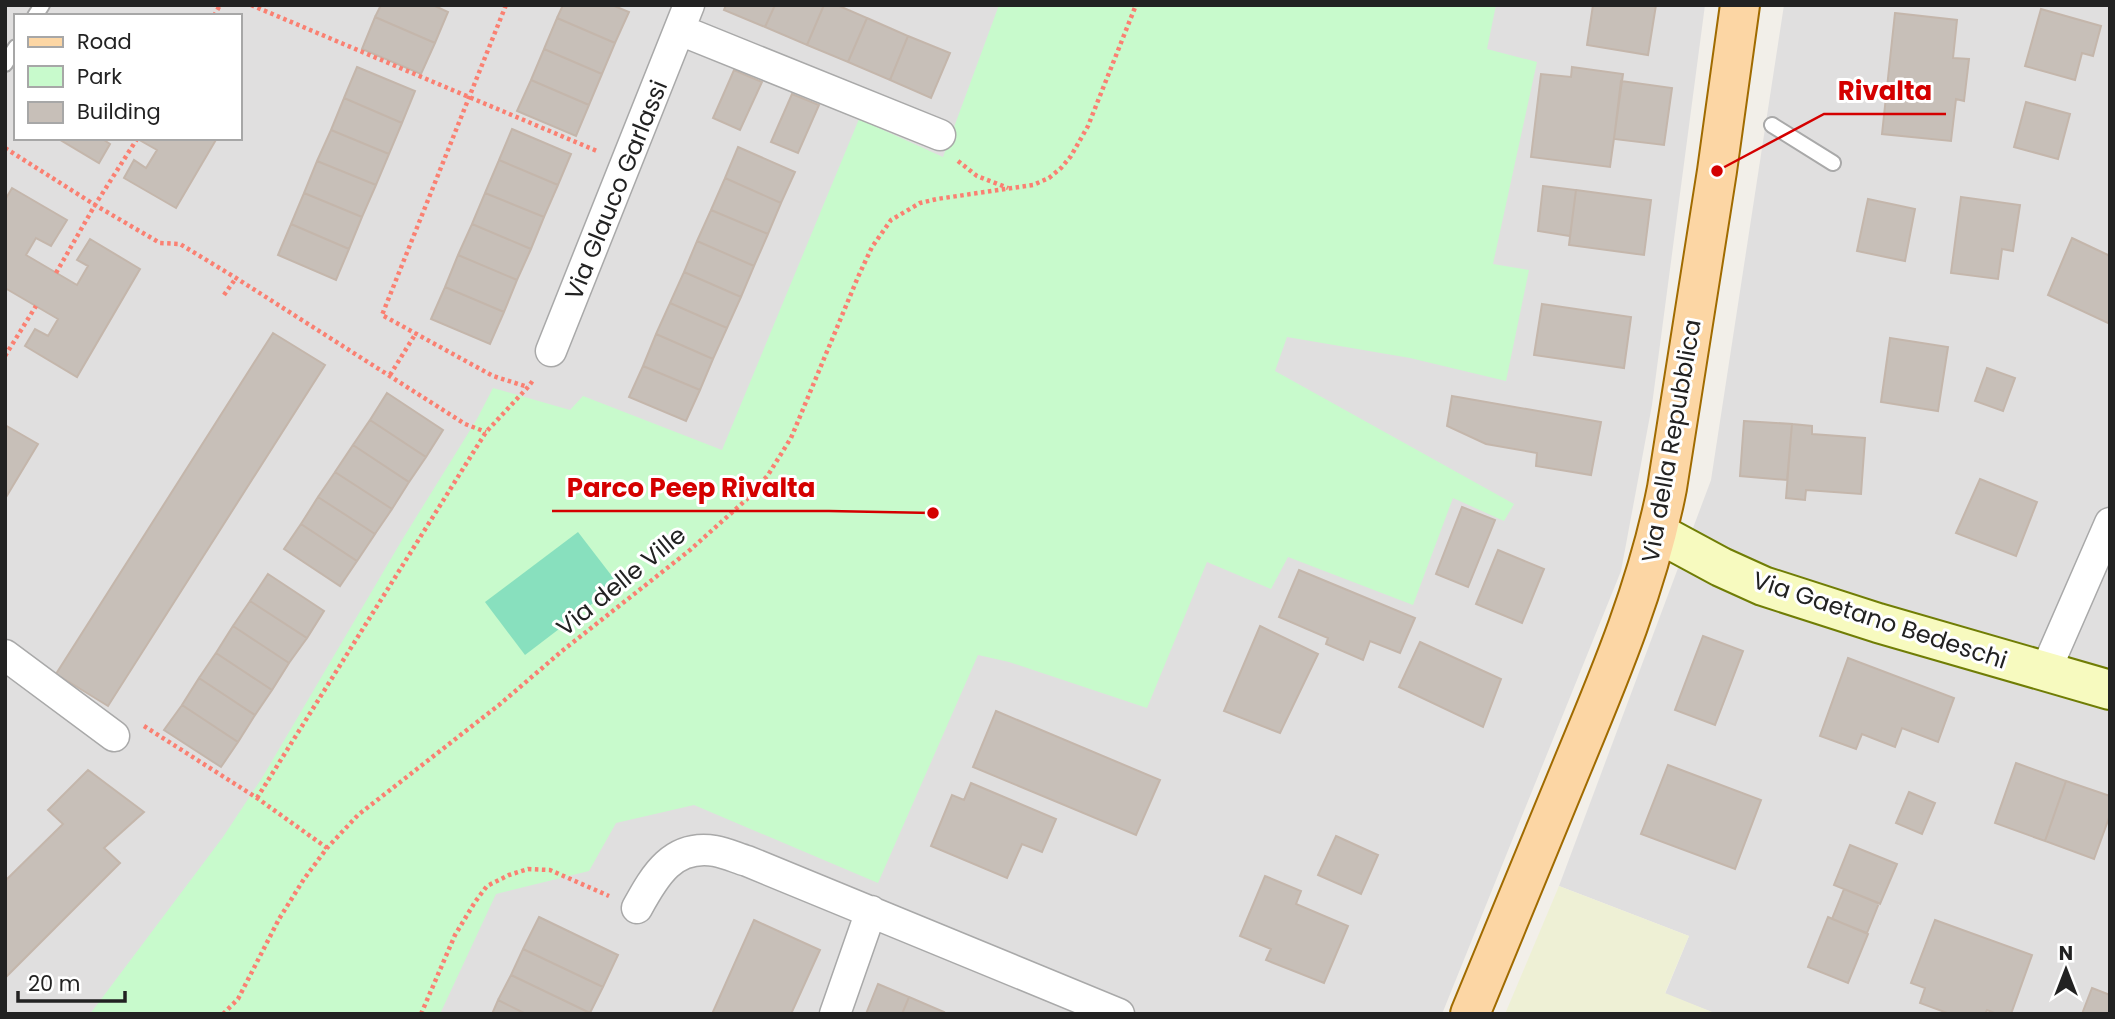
<svg xmlns="http://www.w3.org/2000/svg" width="2115" height="1019" viewBox="0 0 2115 1019" font-family="Poppins,sans-serif">
<style>
.residential{fill:#e0dfdf;fill-rule:evenodd}
.farmland{fill:#eef0d5}
.park{fill:#c8facc}
.pitch{fill:#88e0be}
.building{fill:#c7bfb8;stroke:#c4b6ab;stroke-width:2}
.lines{fill:none;stroke-linecap:round;stroke-linejoin:round}
.lane-casing{stroke:#a9a9a9;stroke-width:18}
.street-casing{stroke:#a9a9a9;stroke-width:33}
.secondary-casing{stroke:#707d05;stroke-width:42}
.primary-casing{stroke:#a06b00;stroke-width:42}
.path{stroke:#fa8072;stroke-width:4.5;stroke-dasharray:3.5 3.5;stroke-linecap:butt}
.lane{stroke:#fff;stroke-width:14}
.street{stroke:#fff;stroke-width:30}
.secondary{stroke:#f7fabf;stroke-width:38}
.primary{stroke:#fcd6a4;stroke-width:38}
.labels{text-anchor:middle;dominant-baseline:central;stroke-width:6;stroke-linejoin:round;paint-order:stroke}
.street-label{font-size:24px;fill:#222;stroke:#fff}
.leader{fill:none;stroke:#d40000;stroke-width:2.5}
.callout-dot{fill:#d40000;stroke:#fff;stroke-width:2.5}
.callout-label{font-size:26px;text-anchor:middle;font-weight:bold;fill:#d40000;stroke:#fff;stroke-width:6;stroke-linejoin:round;paint-order:stroke}
</style>
<rect width="100%" height="100%" fill="#f2efe9"/>
<path class="residential" d="M5,5H1705L1652,405L1621,571L1442,1014H5ZM16,16H240V138H16Z
M1784,5H2110V1014H1717L1665,994L1689,936L1559,886L1711,480Z"/>
<path class="farmland" d="M1559,886L1689,936L1665,993L1717,1014H1505Z"/>
<path class="park" d="M999,5H1496L1487,49L1537,62L1493,264L1529,270L1506,381L1410,358L1287,337L1275,371L1514,504L1504,521L1453,498L1413,605L1288,557L1271,589L1207,562L1147,708L1009,662L978,655L878,883L694,805L616,823L589,871L496,894L440,1014H90L223,837L262,778L402,540L477,419L493,388L570,410L583,396L722,450L859,119L943,157Z"/>
<path class="pitch" d="M578,532L618,584L525,655L485,602Z"/>
<path class="building" d="M381,5H433L448,12L435,43L375,17Z
M563,5H612L629,12L615,43L557,18Z
M726,5H775L765,27L724,10Z
M775,5H824L807,45L765,27Z
M824,5H837L867,18L848,62L807,45Z
M1593,5H1656L1648,55L1587,45Z
M2041,9L2101,26L2093,56L2082,53L2075,80L2025,66Z
M1895,13L1957,20L1953,58L1969,59L1964,101L1956,99L1951,141L1882,134Z
M375,17L435,43L421,74L362,49Z
M557,18L615,43L602,74L544,49Z
M867,18L908,36L890,80L848,62Z
M908,36L950,53L931,98L890,80Z
M544,49L602,74L589,105L531,80Z
M357,67L415,91L402,123L344,98Z
M1572,67L1623,74L1610,167L1531,157L1541,74L1571,77Z
M734,70L762,82L740,130L713,118Z
M531,80L589,105L576,136L517,111Z
M1621,81L1672,88L1664,145L1614,139Z
M792,94L819,105L798,153L771,142Z
M344,98L402,123L389,154L331,130Z
M2026,102L2070,114L2058,159L2014,147Z
M512,129L571,154L558,185L499,160Z
M331,130L389,154L376,185L317,161Z
M57,138H101L110,144L99,163Z
M136,138H217L176,208L124,178L134,160L146,168L157,150Z
M738,147L795,172L781,203L725,178Z
M499,160L558,185L544,217L485,193Z
M317,161L376,185L362,217L304,193Z
M725,178L781,203L768,234L711,210Z
M1543,186L1576,190L1570,236L1538,231Z
M12,188L67,220L51,246L36,238L26,255L77,285L88,266L77,260L90,239L140,269L77,377L25,346L35,329L48,336L58,319L5,288V200Z
M1576,190L1651,200L1644,255L1569,245Z
M304,193L362,217L349,249L291,224Z
M485,193L544,217L531,249L472,224Z
M1961,197L2020,205L2013,251L2002,249L1998,279L1951,273Z
M1868,199L1915,209L1905,261L1857,251Z
M711,210L768,234L754,266L697,241Z
M291,224L349,249L336,280L278,255Z
M472,224L531,249L517,280L458,255Z
M2072,238L2110,256V324L2048,295Z
M697,241L754,266L741,297L684,272Z
M458,255L517,280L504,312L445,287Z
M684,272L741,297L727,328L670,303Z
M445,287L504,312L490,344L431,319Z
M670,303L727,328L713,359L656,334Z
M1542,304L1631,317L1624,368L1534,355Z
M273,333L325,365L108,706L56,674Z
M656,334L713,359L700,390L643,366Z
M1890,338L1948,347L1938,411L1881,402Z
M643,366L700,390L686,421L629,397Z
M1987,368L2015,378L2003,411L1975,401Z
M387,393L443,430L426,457L370,420Z
M1452,396L1601,422L1591,475L1536,466L1537,453L1486,444L1447,426Z
M370,420L426,457L409,482L353,445Z
M1744,421L1792,424L1787,480L1740,476Z
M1792,424L1812,426V434L1865,438L1861,494L1806,490L1805,500L1786,498Z
M5,425L38,444L5,499Z
M353,445L409,482L392,509L335,472Z
M335,472L392,509L375,534L318,497Z
M1980,479L2037,502L2016,556L1956,533Z
M318,497L375,534L357,561L301,524Z
M1462,507L1495,520L1468,587L1436,574Z
M301,524L357,561L340,586L284,549Z
M1498,550L1544,569L1522,623L1476,604Z
M1299,570L1415,618L1400,653L1370,641L1363,660L1326,644L1328,638L1279,617Z
M268,574L324,611L307,638L250,601Z
M250,601L307,638L289,663L233,626Z
M233,626L289,663L272,690L216,653Z
M1260,626L1318,654L1280,733L1224,711Z
M1703,636L1743,651L1715,725L1675,710Z
M1420,642L1501,679L1483,727L1399,687Z
M216,653L272,690L255,715L199,678Z
M1848,658L1954,698L1938,742L1902,728L1895,747L1862,734L1856,749L1820,736Z
M199,678L255,715L238,742L182,705Z
M182,705L238,742L221,767L164,730Z
M996,711L1160,780L1136,835L973,767Z
M2016,763L2066,781L2045,841L1995,823Z
M1668,765L1761,800L1735,869L1641,834Z
M88,770L144,812L104,848L120,863L5,978V881L63,824L48,810Z
M2066,781L2110,796V815L2094,859L2045,841Z
M971,783L1056,819L1042,852L1022,844L1007,878L931,846L952,795L964,800Z
M1909,792L1935,803L1922,834L1896,823Z
M1336,836L1378,855L1361,894L1318,875Z
M1850,845L1897,864L1880,904L1834,885Z
M1265,876L1301,891L1296,904L1348,926L1324,983L1266,960L1271,949L1240,936Z
M1844,889L1879,903L1867,933L1832,919Z
M539,917L618,955L603,987L523,949Z
M1828,917L1868,934L1848,983L1808,967Z
M754,920L820,950L791,1014H712Z
M1935,920L2032,955L2011,1014H1997L1987,1010L1985,1014H1950L1920,1003L1925,988L1911,983Z
M523,949L603,987L590,1013L511,975Z
M511,975L590,1013V1014H526L498,1000Z
M878,984L909,997L902,1014H866Z
M2092,988L2110,995V1014H2082Z
M909,997L944,1012L943,1014H902Z
M498,1000L526,1014H492Z"/>
<g class="lines">
<g class="lane-casing">
<path id="lane" d="M35,16L42,5
M5,64L16,47
M1772,125L1833,163"/>
</g>
<g class="street-casing">
<path id="street" d="M680,30L940,135
M551,351L689,5
M5,655L114,736
M2045,672L2110,523
M637,908C655,875 673,844 715,851C726,853 737,858 747,861L1119,1014
M835,1014L871,911"/>
</g>
<g class="secondary-casing">
<path id="secondary" d="M1658,533L1721,567L1763,586L1878,623L2110,690"/>
</g>
<g class="primary-casing">
<path id="primary" d="M1470,1014C1504,930 1539,847 1573,764C1611,673 1648,585 1667,488L1717,171L1740,5"/>
</g>
<path class="path" d="M251,5L597,151
M506,5L382,315L493,376L528,387
M214,16L220,5
M5,148L95,205L160,243L180,244L236,278L465,424L486,432
M958,161L977,176L1008,188
M56,273L95,205L137,139
M224,295L236,278
M5,356L36,306
M390,375L416,333
M144,726L257,798L327,848
M257,798L486,432L528,387L534,379
M223,1014L238,999L279,919L304,879L327,848L358,815L499,705L562,651L690,550L747,499L768,475L791,438L858,277L872,247L891,220L920,203L937,199L1033,185L1049,178L1061,168L1071,156L1088,126L1136,5
M421,1014L455,935L475,902L487,886L509,875L528,869L550,870L609,896"/>
<use href="#lane" class="lane"/>
<use href="#street" class="street"/>
<use href="#secondary" class="secondary"/>
<use href="#primary" class="primary"/>
</g>
<g class="labels">
<g class="street-label">
<text transform="translate(616 190) rotate(-68)">Via Glauco Garlassi</text>
<text transform="translate(1671 441) rotate(-80)">Via della Repubblica</text>
<text transform="translate(621 581) rotate(-39)">Via delle Ville</text>
<text transform="translate(1880 620) rotate(18)">Via Gaetano Bedeschi</text>
</g>
</g>
<path class="leader" d="M1717 171L1824 114H1946M933 513L829 511H552"/>
<g class="callout-dot">
<circle cx="1717" cy="171" r="7"/>
<circle cx="933" cy="513" r="7"/>
</g>
<g class="callout-label">
<text x="1885" y="100">Rivalta</text>
<text x="691" y="497">Parco Peep Rivalta</text>
</g>
<rect width="2115" height="1019" fill="none" stroke="#222222" stroke-width="14"/>
<rect x="14" y="14" width="228" height="126" fill="#ffffff" stroke="#a7a7a7" stroke-width="2"/>
<rect x="28" y="37" width="35" height="10" fill="#fcd6a4" stroke="#a7a7a7" stroke-width="2"/>
<text x="77" y="49" font-size="21" fill="#222222">Road</text>
<rect x="28" y="66" width="35" height="21" fill="#c8facc" stroke="#a7a7a7" stroke-width="2"/>
<text x="77" y="84" font-size="21" fill="#222222">Park</text>
<rect x="28" y="102" width="35" height="21" fill="#c7bfb8" stroke="#a7a7a7" stroke-width="2"/>
<text x="77" y="119" font-size="21" fill="#222222">Building</text>
<g transform="translate(2066 970)" stroke="#ffffff" stroke-width="5" paint-order="stroke">
<path d="M0-5L12 26L0 18L-12 26Z" fill="#222222"/>
<text y="-10" font-size="19" font-weight="bold" text-anchor="middle" fill="#222222">N</text>
</g>
<path d="M18 991v10h107v-10" fill="none" stroke="#222222" stroke-width="3.5"/>
<text x="28" y="991" font-size="21" fill="#222222" stroke="#ffffff" stroke-width="5" paint-order="stroke">20 m</text>
</svg>
